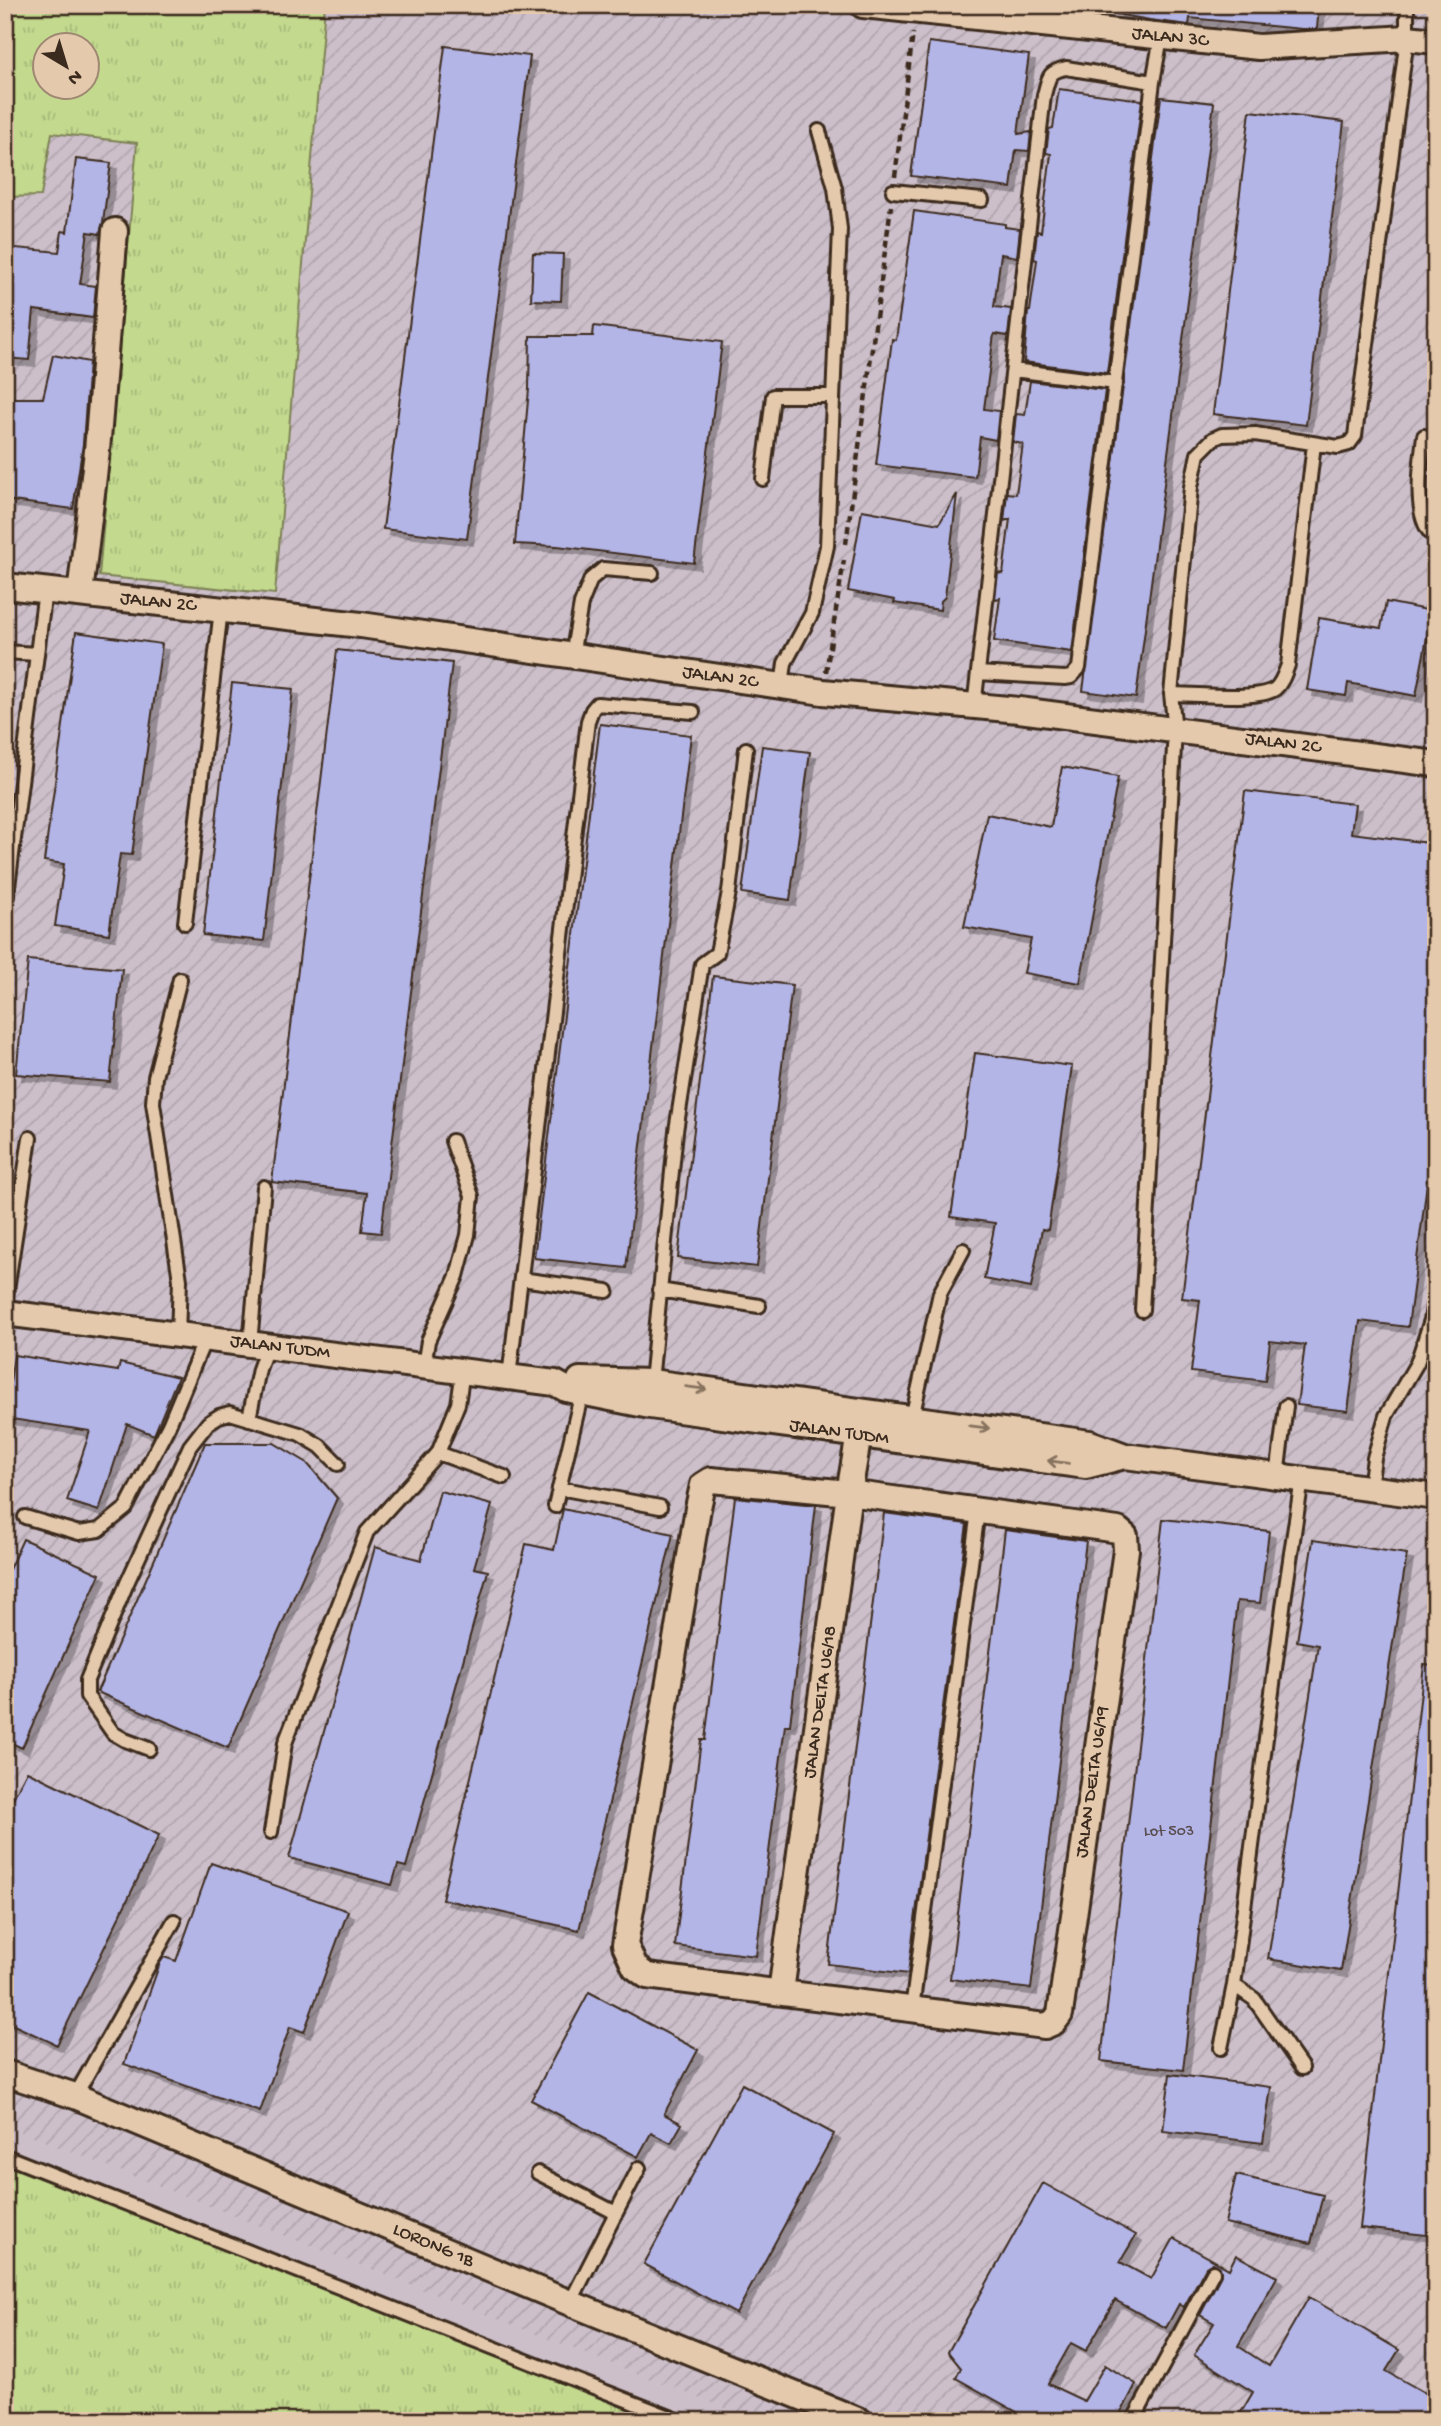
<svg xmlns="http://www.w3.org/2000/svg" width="1441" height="2426" viewBox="0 0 1441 2426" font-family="'Gochi Hand',sans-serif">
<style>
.built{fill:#ccbfca}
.industrial{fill:url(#industrial-furrows);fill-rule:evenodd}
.grass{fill:url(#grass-tufts);stroke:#7e8256;stroke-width:2;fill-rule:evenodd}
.building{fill:#b4b5e7;stroke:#3b2a1e;stroke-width:2;filter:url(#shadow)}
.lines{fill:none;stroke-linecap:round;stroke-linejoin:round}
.lane-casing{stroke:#3b2a1e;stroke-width:18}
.street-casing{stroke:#3b2a1e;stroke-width:30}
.path{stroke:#3b2a1e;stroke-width:4.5;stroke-dasharray:7 5;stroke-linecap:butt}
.lane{stroke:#e4c9ac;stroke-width:12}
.street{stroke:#e4c9ac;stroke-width:24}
.oneway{stroke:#87725e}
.labels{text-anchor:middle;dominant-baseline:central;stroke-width:7;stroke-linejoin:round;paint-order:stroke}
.number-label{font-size:16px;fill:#594d50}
.street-label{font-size:19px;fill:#3b2a1e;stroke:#e4c9ac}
</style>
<defs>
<pattern id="industrial-furrows" width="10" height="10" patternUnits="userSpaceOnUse" patternTransform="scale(1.75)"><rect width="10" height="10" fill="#ccbfca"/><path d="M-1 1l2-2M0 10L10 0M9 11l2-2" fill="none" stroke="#b0a4ad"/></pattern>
<pattern id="grass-tufts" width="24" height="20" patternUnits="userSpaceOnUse" patternTransform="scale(1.75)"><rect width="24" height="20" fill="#c2d98e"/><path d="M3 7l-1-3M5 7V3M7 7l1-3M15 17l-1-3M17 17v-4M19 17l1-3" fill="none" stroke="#a8ba7a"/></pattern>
<filter id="shadow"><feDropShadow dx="6" dy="6" stdDeviation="0" flood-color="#0004"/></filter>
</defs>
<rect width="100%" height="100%" fill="#d6c3be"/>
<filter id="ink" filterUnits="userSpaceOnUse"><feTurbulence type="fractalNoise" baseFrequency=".0143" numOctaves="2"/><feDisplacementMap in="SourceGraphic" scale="14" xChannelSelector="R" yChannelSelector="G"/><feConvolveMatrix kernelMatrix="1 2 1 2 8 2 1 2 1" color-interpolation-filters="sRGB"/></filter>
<g filter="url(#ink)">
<path class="built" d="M5,2126L24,2133L758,2421H5Z"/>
<path class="industrial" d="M5,5H1436V2421H758L5,2126ZM46,46H88V88H46Z"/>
<path class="grass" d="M13,5H325L275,594L99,576L137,143L52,133L41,196L5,197V77ZM46,46H88V88H46Z
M5,2151L681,2421H5Z"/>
<path class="building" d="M1117,5H1319L1317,29H1302L1190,18L1189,25L1150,20L1116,14Z
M929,42L1029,55L1018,134L1031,132L1029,151L1016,150L1011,188L911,176Z
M445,46L530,56L467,539L383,529Z
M1059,89L1142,100L1107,373L1024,362L1028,311H1030L1037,260L1034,259L1037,231L1041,232L1051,154L1046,153L1049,129L1053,128Z
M1161,97L1214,103L1136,698L1083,691Z
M1250,111L1344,122L1306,425L1213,414Z
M76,159L111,163L103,222L100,234L88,232L80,284L96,286L93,318L34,310L29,360L5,358V247L59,252L62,231L67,232Z
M914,211L1005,224V227L1020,229L1017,257L1001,254L994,307L1011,309L1008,336L994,334L984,409L999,411L996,440L980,437L975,477L876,465L892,339L896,340Z
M533,253L563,254L561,301L531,300Z
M594,326L722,342L694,563L557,546L515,544L529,389L530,336H593Z
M53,355L89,362L83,444L73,509L5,500V398H43Z
M1030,381L1105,390L1072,652L994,641L1000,598L995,599L998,573L1003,574L1010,519L1004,521L1007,493L1016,494L1023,444L1013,442L1016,414L1025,415Z
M957,494L945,597L941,601L940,610L894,603L895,600L848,591L862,510L939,524Z
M1386,602L1432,611L1416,696L1348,683L1346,696L1307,690L1319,618L1381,628Z
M76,632L162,644L132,855L120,854L109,934L55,926L64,864L44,861Z
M337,650L452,663L381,1233L362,1231L367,1193L272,1182Z
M232,683L293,689L264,941L203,935Z
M600,724L691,735L626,1268L534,1258Z
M762,746L810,752L790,900L742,893Z
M1062,767L1118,777L1080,983L1024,973L1031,939L964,927L987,814L1051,827Z
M1245,791L1355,804L1351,833L1436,844V1116L1408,1327L1360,1321L1348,1411L1297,1405L1305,1345L1270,1341L1265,1381L1191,1372L1200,1300L1182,1298Z
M28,960L122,969L110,1082L16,1074Z
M713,976L792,985L757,1267L678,1258Z
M975,1053L1072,1066L1048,1230L1042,1229L1031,1288L984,1279L995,1223L951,1217Z
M14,1355L118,1371L120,1363L178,1377L154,1435L127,1424L99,1511L67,1501L90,1431L5,1418Z
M205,1443H274L306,1462L337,1498L228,1748L97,1692Z
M440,1491L492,1505L474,1568L488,1571L406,1867L398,1865L392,1885L289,1858L375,1547L421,1560Z
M735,1497L816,1505L790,1725H785L756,1956L675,1946L701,1740H705Z
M563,1509L673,1534L579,1930L442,1899L526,1544L554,1550Z
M884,1513L967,1524L908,1974L828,1964Z
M1163,1519L1269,1531L1260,1603L1237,1601L1183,2070L1101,2061Z
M1005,1530L1086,1541L1031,1989L950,1979Z
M23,1539L100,1574L22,1748L5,1740V1578Z
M1313,1540L1407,1554L1341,1971L1268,1959L1318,1645L1297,1641Z
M1424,1665L1436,1666V2236L1360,2228Z
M27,1771L159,1835L57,2045L5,2021V1814Z
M211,1863L348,1911L304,2032L290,2027L260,2112L124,2064L160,1963L164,1957L176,1961Z
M589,1992L698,2050L664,2114L682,2124L671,2143L651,2133L638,2157L531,2100Z
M1170,2074L1271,2087L1263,2143L1163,2131Z
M742,2084L834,2134L736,2314L644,2264Z
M1236,2175L1323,2195L1311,2243L1225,2223Z
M1043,2183L1136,2235L1120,2262L1151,2279L1174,2238L1229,2269L1236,2255L1277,2277L1238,2346L1269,2366L1309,2297L1399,2350L1386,2371L1436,2399V2412L1431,2421H1236L1253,2392L1194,2355L1214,2323L1200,2315L1221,2275L1220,2267L1213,2263L1206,2267L1184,2307L1179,2304L1166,2328L1115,2300L1086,2351L1071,2343L1048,2384L1084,2401L1105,2365L1136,2384L1117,2421H1033L956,2378L961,2368L948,2352Z"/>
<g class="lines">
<g class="lane-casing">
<path id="lane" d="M893,191L982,200
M1013,370L1116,383
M1424,436C1421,461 1411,522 1436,538
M763,479L773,396H832
M5,652L37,654
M572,656L581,604L591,579L603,569L652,573
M978,673L1065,678L1071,677L1079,668L1153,82L1161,37
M782,686L785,663L812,613L827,546L840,229L835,188L819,131
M1171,694C1195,694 1257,701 1275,689C1282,683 1285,673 1288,665L1314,444
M974,707L1044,95C1049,78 1047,72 1066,68L1153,82
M5,911L45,590
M185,923L221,609
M521,1279L607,1291
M659,1290L759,1306
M5,1303L30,1138
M1142,1310L1175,730L1171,694L1191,487L1198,454L1213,439L1222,435L1255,434L1338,447L1349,444L1355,436L1407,38V5
M178,1335L180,1280L153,1103L155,1077L180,979
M250,1344L264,1187
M424,1366L428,1341L457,1276L468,1235L472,1196L452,1141
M509,1377L588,721L592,710L597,704L693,712
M651,1382L676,1131L702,964L717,953L729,892L746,749
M912,1418L940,1293L963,1250
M249,1419L259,1369L267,1347
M438,1453L504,1477
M1277,1476L1286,1406
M559,1488L660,1507
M1370,1488L1374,1458L1386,1416L1417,1363L1431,1320L1436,1289
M555,1506L582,1392
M25,1517L79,1533L99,1530L126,1508L169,1425L205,1339
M149,1749L125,1740L113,1733L87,1696V1680L127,1583L190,1446L208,1423L219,1416L230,1413L300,1434L320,1446L338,1464
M271,1832L285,1743L367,1532L438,1453L458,1404L463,1371
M1234,1985L1254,1999L1302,2068
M912,2009L978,1511
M1221,2048L1234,1985L1283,1607L1302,1479
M75,2096L174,1921
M5,2156L680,2421
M538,2173L616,2213
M570,2303L639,2168
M1133,2421L1213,2272"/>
</g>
<g class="street-casing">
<path id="street" d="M863,5L1259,47L1407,38L1436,41
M5,586L361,625L823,692L1019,710L1436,764
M80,594L97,451L115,231
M5,1313L555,1383L566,1389L650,1406L1086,1466L1125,1456
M580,1380L651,1382L1090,1443L1125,1456L1436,1497
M711,1480L849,1493L1118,1530L1125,1536L1126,1550L1060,2014L1054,2022L1045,2026L647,1976L635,1967L625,1945L698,1508L703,1485Z
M781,1992L849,1493L861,1422
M5,2073L75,2096L570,2303L860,2421"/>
</g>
<path class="path" d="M895,177L913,33
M846,544L891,206
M826,672L844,560"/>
<use href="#lane" class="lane"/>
<use href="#street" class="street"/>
</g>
<defs><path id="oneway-shaft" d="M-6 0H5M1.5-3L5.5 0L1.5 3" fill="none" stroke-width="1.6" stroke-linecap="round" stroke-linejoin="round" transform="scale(1.75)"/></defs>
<g class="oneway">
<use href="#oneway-shaft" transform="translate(696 1388) rotate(8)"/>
<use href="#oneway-shaft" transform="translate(979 1427) rotate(8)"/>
<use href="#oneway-shaft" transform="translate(1058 1462) rotate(-172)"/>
</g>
</g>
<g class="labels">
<g class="number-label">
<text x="1169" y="1832">Lot 503</text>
</g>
<g class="street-label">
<text transform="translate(1170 38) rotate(6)">JALAN 3C</text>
<text transform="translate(158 603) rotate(6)">JALAN 2C</text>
<text transform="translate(720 678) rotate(8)">JALAN 2C</text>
<text transform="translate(1283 744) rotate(7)">JALAN 2C</text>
<text transform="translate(280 1348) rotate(7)">JALAN TUDM</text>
<text transform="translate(839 1433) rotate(8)">JALAN TUDM</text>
<text transform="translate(821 1702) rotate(-82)">JALAN DELTA U6/18</text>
<text transform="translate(1093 1782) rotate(-82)">JALAN DELTA U6/19</text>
<text transform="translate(433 2246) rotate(23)">LORONG 1B</text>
</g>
</g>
<rect width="1441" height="2426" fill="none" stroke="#e4c9ac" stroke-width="28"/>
<rect x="14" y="14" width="1413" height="2398" fill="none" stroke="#3b2a1e" stroke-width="2.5" filter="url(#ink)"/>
<g transform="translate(66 66) rotate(142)"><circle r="33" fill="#e4c9ac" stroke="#a08973" stroke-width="2"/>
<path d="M0-5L12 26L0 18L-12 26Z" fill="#3b2a1e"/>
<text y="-10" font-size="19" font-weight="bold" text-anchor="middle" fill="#3b2a1e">N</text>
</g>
</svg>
